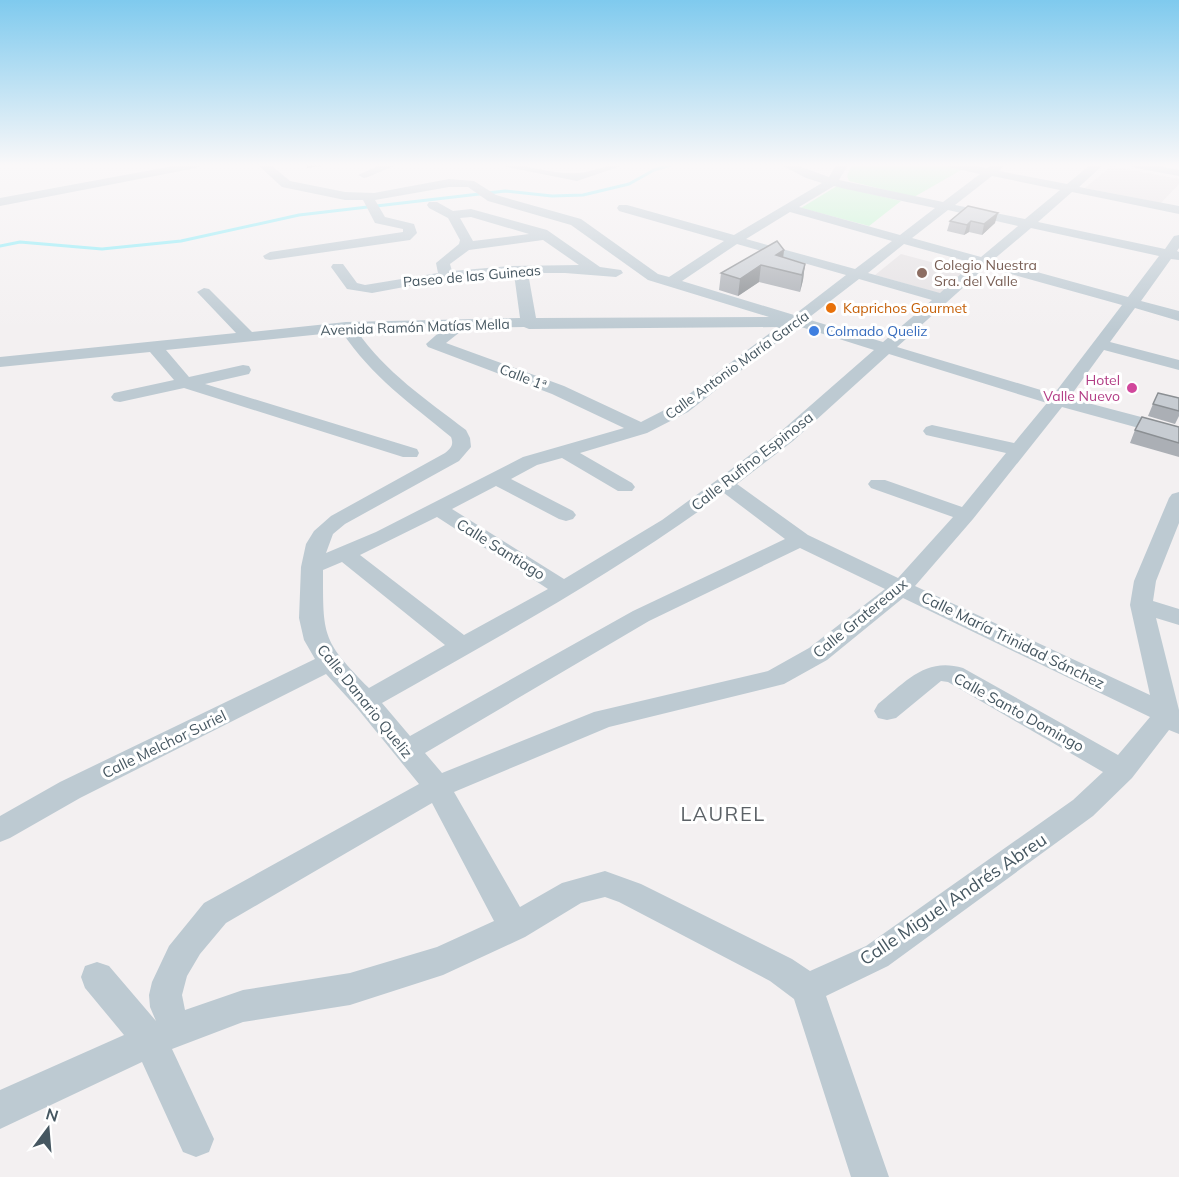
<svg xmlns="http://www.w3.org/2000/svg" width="1179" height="1177" viewBox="0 0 1179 1177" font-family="Mulish,sans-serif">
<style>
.education{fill:#e4e1e3}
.green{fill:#bbf5cb}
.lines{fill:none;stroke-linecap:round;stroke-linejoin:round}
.stream{stroke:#83ebf7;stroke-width:3}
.minor{fill:#bdcad2;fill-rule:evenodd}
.wall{fill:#abafb5}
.shaded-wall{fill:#8b8f93}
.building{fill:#c7ccd2;stroke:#8b8f93;stroke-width:1.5}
.education-dot{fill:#8d6e63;stroke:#fff;stroke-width:2}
.food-dot{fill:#e8710a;stroke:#fff;stroke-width:2}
.shop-dot{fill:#3f7fe0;stroke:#fff;stroke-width:2}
.hotel-dot{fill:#d1479c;stroke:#fff;stroke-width:2}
.labels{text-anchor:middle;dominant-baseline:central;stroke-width:6;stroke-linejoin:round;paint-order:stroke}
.far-education-label{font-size:14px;fill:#785e54;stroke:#fff;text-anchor:start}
.far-street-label{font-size:14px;fill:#465761;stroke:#fff}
.far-food-label{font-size:14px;fill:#c56008;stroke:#fff;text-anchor:start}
.far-shop-label{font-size:14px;fill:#366cbe;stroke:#fff;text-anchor:start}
.far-hotel-label{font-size:14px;fill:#b23c85;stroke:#fff;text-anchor:end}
.street-label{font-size:15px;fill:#465761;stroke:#fff}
.near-street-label{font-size:18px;fill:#465761;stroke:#fff}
.near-neighbourhood-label{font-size:20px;letter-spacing:1.5px;fill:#5c6267;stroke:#fff}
</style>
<rect width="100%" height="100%" fill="#f3f0f1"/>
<path class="education" d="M1111,166L1179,179V184L1161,203L1085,188Z
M901,254L968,272L942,294L875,275Z"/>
<path class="green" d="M852,165H944L963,169L914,197L849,181L847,176Z
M837,186L901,201L869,226L801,208Z"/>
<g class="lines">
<path class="stream" d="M0,246L20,242L102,249L181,241L299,215L505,191L552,196L583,195L629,184L654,170L671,165"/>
<path class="minor" d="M179,165H202L196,168L0,206V198Z
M258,165H271L290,181L345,192L374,193L449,179L474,181L496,195L581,219L658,274L669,277L724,241L619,211L617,208L619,205H627L734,235L822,183L806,178L781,165H796L829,177L836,165H848L839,180L943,202L980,174L948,167L946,165H968L987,168L992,165H1005L999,171L1067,184L1090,165H1103L1079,187L1179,206V214L1072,192L1038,222L1165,249L1174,236L1179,235V248L1177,251L1179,252V260L1171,259L1141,301L1179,311V321L1135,308L1110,342L1179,360V370L1104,350L1069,398L1179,427V439L1062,407L973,519L915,586L1150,695L1130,605L1134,581L1169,498L1172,494L1179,492V523L1156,581L1153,601L1179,609V625L1156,618L1179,710V734L1169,730L1132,778L1093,816L888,966L826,996L889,1177H851L794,999L770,981L619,902L605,897L581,903L525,937L443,975L350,1005L243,1022L172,1049L214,1139L209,1152L196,1157L183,1152L142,1062L0,1129V1090L124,1035L85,988L81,977L85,966L97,962L109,966L156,1021L150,1007L149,995L152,982L169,946L204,903L419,784L357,708L326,674L80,798L10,838L0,842V816L60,782L315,659L304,640L299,618L301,567L306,544L314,531L331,516L445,453C451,448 454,445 451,437C410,403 372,377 342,332L166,350L189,377L243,365L249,366L251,370L249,374L205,384L417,449L419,453L417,457H403L184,388L120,402L114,401L111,397L114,393L174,380L150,352L0,367V357L236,333L197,292L204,288L209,289L252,332L346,322L520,318L514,274L431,282L372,293L347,289L331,267L333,264H343L357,283L365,285L438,273L436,263L459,244L460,240L448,218L429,208L427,205L429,202H437L453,211L471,209L547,230L600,267L621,270L623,273L616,277L565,273H528L536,318L769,317L648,280L571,225L488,201L468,187H449L375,200L385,217L414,224L417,233L410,240L270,260L265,259L263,256L270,252L403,232V229L375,223L363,200H345L282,187ZM992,176L1060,190L1025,219L955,205ZM834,186L846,189L935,208L900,235L799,207ZM948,210L1018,226L981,257L912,238ZM790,212L892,241L855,269L746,239ZM471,217L529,234L473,241L460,218ZM1031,228L1159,256L1128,297L993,260ZM543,240L579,265L511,266L452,271L450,264L469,250ZM737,244L846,275L794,315L682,281ZM904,244L973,263L940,293L868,273ZM986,267L1122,305L1054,394L897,347ZM859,279L932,300L883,342L807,319ZM798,326L874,350L779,433L717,480L662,520L564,579L452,509L496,486L559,519L566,521L573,519L576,515L573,511L511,479L537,465L562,458L618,491H632L635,487L632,483L580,453L647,433L688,412ZM524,327L529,329L778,327L676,404L641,422L564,386L446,343L465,328ZM444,328L426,344L428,347L552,394L624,428L523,457L376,532L326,553L333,534L345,524L459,461L471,447L470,438L466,430C427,400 385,372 357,331ZM889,354L1047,403L1014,443L932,425L926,427L923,431L926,435L1006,453L962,507L885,480H871L868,484L871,488L953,517L898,578L808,535L737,484L793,441ZM724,493L785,539L633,611L410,736L382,703C498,637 616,573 724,493ZM437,517L548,589L464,635L360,555ZM800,548L885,589L809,648L768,671L594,712L442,773L425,753L649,621ZM342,562L445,645L369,688C322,640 323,637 323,570ZM903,598L1150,717L1118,755L963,668C925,657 906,682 878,704L874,711L878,718L887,720L896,718L941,681L948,682L1103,772L1073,800L866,946L810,971L792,959L641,884L605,871L562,883L520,907L454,792L609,727L784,684L827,660ZM432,803L494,921L437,947L350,973L243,990L185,1010L182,995L187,976L200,954L226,923Z
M380,165H396L368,177L364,178L358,175Z
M505,165C529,164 553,175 577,173C594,172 605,164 624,165L577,181L507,167Z
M1130,165H1153L1179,170V176L1136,168Z"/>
</g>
<path class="wall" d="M968,206L995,223L982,235L969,232L964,235L947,231L950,221Z
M784,250L783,257L805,264L803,280L800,292L759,282L738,296L719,290L721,273Z
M1179,398V416L1175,424L1148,416L1153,404Z
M1179,427V457L1130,443L1135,430Z"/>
<path class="shaded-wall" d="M307,165H329L307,168Z
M998,213L995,223L982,235L984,224Z
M971,221L969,232L964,235L967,225Z
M784,250L782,266L776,255Z
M805,264L803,280L800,292L802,275Z
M761,265L759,282L738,296L740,279Z"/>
<path class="building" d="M968,206L998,213L984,224L971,221L967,225L950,221Z
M777,241L784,250L776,255L805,264L802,275L761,265L740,279L721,273Z
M1158,393L1179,398V411L1153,404Z
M1142,417L1179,427V443L1135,430Z"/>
<linearGradient id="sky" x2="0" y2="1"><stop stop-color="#7fcaee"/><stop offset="0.5" stop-color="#faf8f9"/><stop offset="1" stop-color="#faf8f9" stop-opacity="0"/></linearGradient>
<rect width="1179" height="330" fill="url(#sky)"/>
<circle class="education-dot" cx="922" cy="273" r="6"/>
<circle class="food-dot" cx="831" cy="308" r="6"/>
<circle class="shop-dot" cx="814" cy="331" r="6"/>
<circle class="hotel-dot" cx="1132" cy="388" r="6"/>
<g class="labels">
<g class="far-education-label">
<text x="934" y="265">Colegio Nuestra<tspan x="934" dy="16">Sra. del Valle</tspan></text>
</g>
<g class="far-street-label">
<text transform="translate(472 276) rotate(-5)">Paseo de las Guineas</text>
<text transform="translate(415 327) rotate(-2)">Avenida Ramón Matías Mella</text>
<text transform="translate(737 365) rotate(-36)">Calle Antonio María García</text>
<text transform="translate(523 377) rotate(21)">Calle 1ª</text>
</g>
<g class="far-food-label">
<text x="843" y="308">Kaprichos Gourmet</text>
</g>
<g class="far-shop-label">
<text x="826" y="331">Colmado Queliz</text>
</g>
<g class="far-hotel-label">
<text x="1120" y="380">Hotel<tspan x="1120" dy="16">Valle Nuevo</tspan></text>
</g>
<g class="street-label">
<text transform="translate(752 461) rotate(-38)">Calle Rufino Espinosa</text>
<text transform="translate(501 549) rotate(32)">Calle Santiago</text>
<text transform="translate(860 618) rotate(-39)">Calle Gratereaux</text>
<text transform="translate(1013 640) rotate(26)">Calle María Trinidad Sánchez</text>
<text transform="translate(365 701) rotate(51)">Calle Danario Queliz</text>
<text transform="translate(1019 712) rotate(29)">Calle Santo Domingo</text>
<text transform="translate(164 744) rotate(-26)">Calle Melchor Suriel</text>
</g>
<g class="near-street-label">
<text transform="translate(953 899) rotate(-34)">Calle Miguel Andrés Abreu</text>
</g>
<g class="near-neighbourhood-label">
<text x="723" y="813">LAUREL</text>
</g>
</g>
<g transform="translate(48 1129) rotate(16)" stroke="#ffffff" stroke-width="4.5" paint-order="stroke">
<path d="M0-4.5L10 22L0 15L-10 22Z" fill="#465761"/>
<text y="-9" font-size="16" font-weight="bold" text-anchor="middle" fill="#465761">N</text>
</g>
</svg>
